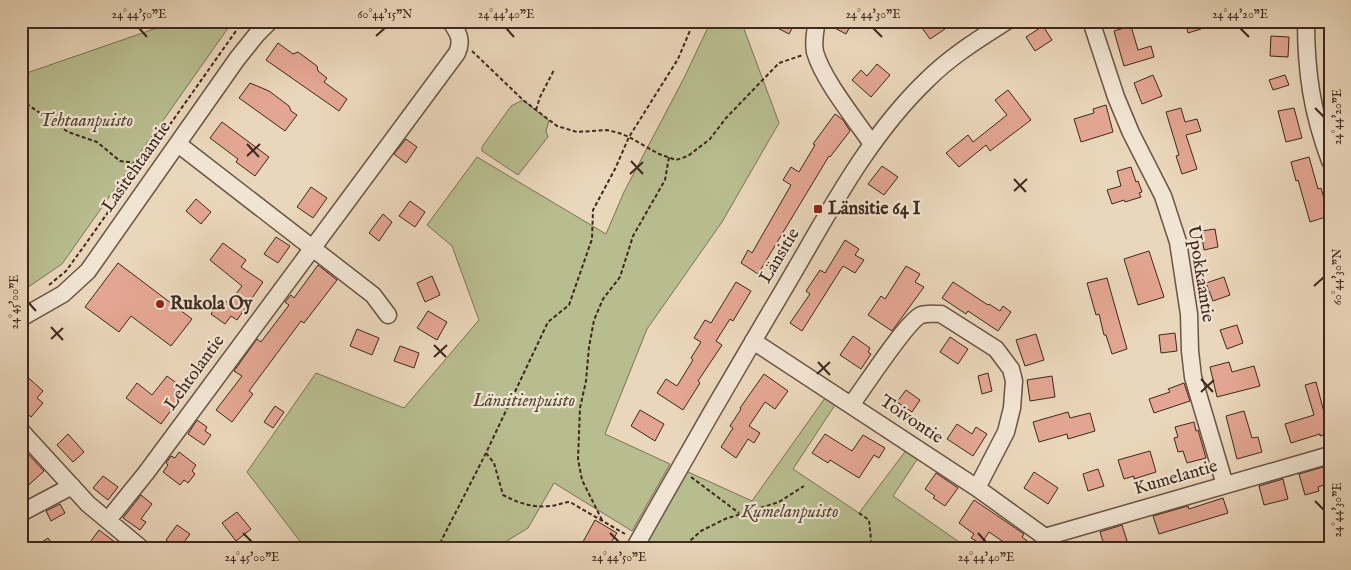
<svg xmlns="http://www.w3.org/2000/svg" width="1351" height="570" viewBox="0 0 1351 570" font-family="'IM FELL English',serif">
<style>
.green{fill:#b8bd8f;stroke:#7c7257}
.building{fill:#e3a692;stroke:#3f281f}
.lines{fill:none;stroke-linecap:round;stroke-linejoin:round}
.minor-casing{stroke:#6a5446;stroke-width:19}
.path{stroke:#3f281f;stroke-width:2;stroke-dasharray:4 2.5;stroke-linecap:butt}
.minor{stroke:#f1e4d2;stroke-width:16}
.ticks{fill:none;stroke:#3f281f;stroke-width:2}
.poi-dot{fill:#8f2418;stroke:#f1e4d2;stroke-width:2}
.labels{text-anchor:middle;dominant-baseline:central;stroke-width:4.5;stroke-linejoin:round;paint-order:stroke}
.park-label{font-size:18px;font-style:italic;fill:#574635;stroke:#f1e4d2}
.street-label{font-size:18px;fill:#3f281f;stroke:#f1e4d2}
.poi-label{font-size:18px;font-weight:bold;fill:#3f281f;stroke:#f1e4d2;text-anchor:start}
.neatline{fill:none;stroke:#3f281f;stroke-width:2}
.ticks-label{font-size:12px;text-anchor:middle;fill:#3f281f}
</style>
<rect width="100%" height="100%" fill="#ead6ba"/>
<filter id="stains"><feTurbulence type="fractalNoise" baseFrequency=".004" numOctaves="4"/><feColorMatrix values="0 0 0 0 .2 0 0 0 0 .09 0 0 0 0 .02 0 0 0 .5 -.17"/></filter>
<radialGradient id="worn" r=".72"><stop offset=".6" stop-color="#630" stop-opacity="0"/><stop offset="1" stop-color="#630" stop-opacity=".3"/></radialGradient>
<path class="green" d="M177,21H233L62,264L21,292V75Z
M711,21H741L779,123L722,222L647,329L605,434L670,464L632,531L554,483L528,528L507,541L503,549H306L247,472L316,373L404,408L479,320L452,246L427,225L477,157L606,234L624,192L684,78Z
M523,100L549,121L546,131L548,137L518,175L482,151V147L511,106Z
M825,398L835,405L793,469L859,513L907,449L918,458L893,496L965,546L964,549H641L686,471L752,501Z"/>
<path class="building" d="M764,21H796L789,34Z
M827,21H853L846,34L827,24Z
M917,21H940L945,29L930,39Z
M1185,21H1198L1201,29L1188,33Z
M1043,26L1052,40L1035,51L1026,37Z
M1131,26L1138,50L1151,46L1154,57L1124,66L1114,31Z
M1271,36L1289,37L1288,57L1270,56Z
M278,43L293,54L298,52L317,66L318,71L327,78L324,82L347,99L339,111L266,60Z
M877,64L890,75L871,97L852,80L861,70L867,76Z
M1153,75L1162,96L1142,104L1134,83Z
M1285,75L1289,85L1273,90L1269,80Z
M250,83L269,91L289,106L291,111L297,115L285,131L239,98Z
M1008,90L1031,120L990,151L986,145L959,167L946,153L968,135L973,142L1007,115L995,100Z
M1106,105L1113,132L1081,142L1074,119L1094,113L1093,109Z
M1181,108L1185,122L1197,119L1201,131L1186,135L1197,169L1182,174L1176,156L1179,155L1166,112Z
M1294,108L1302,138L1286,142L1278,111Z
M835,114L843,120L850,131L830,157L829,156L758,274L741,263L748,250L752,253L791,185L783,180L791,167L799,172L815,145L813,144Z
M222,122L269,157L255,176L236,162L238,159L210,138Z
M406,139L417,147L406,163L394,154Z
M1309,157L1318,189L1321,188L1329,216L1310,222L1298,180L1296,181L1291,162Z
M882,166L898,177L884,195L868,184Z
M1131,167L1136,182L1138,181L1142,192L1139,193L1141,197L1125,202L1124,200L1112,204L1107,190L1121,186L1117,171Z
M311,187L327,198L313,218L297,207Z
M196,199L211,212L201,224L186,211Z
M410,201L425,212L415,227L399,216Z
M383,214L392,222L379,241L369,233Z
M1215,229L1218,247L1204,250L1201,231Z
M276,237L290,246L278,263L264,254Z
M845,240L859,249L855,255L864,260L855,273L843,266L802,331L790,323L810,294L806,291L820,270L825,273Z
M223,243L246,260L241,267L263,282L237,320L231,316L225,324L211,314L218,304L222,306L225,301L229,303L242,286L210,260Z
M1149,251L1164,297L1138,305L1124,259Z
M118,263L192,319L171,346L131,316L119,332L85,307Z
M318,265L337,280L304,323L301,321L249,391L253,394L232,422L216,410L242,376L234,371L257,339L261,342L289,305L285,302L291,295L294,298Z
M906,266L920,274L915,282L924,287L892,331L868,315L881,296L885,299Z
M432,276L440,295L425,302L417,283Z
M1224,277L1230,295L1213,301L1206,283Z
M1107,278L1127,349L1112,354L1106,335H1104L1099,314L1096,315L1087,283Z
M736,282L751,291L733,321L730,319L716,341L722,345L698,381L700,383L683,410L657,393L666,379L677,386L693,360L691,358L701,342L694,338L705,320L711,323Z
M953,282L988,305L989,304L1000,311L1003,306L1011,312L998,331L968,311L966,314L942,298Z
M428,311L447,322L437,340L417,328Z
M1237,325L1243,343L1227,349L1220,330Z
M357,329L379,338L372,355L350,346Z
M1175,333L1177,351L1161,353L1159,335Z
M1036,334L1044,360L1025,366L1016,340Z
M853,336L870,348L868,352L871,354L861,369L840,355Z
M950,337L968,349L958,364L940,352Z
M400,346L419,353L414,368L394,361Z
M1229,362L1232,372L1254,366L1260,386L1217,397L1210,367Z
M21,371L43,391L37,398L43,403L31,417L21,408Z
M988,373L992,391L982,394L978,376Z
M764,374L788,391L775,409L765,402L749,426L760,433L754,443L748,439L736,458L721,447L733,428L730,426L741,409L740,408Z
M167,376L186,390L161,424L126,398L137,383L152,395Z
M1052,376L1055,397L1030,401L1027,380Z
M1316,382L1324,412L1330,410V433L1320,436V434L1291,443L1285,424L1314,415L1305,385Z
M1184,383L1190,401L1154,413L1149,399L1170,392L1168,389Z
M906,390L920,400L912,412L897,402Z
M275,406L284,412L273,428L264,422Z
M640,410L664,424L655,441L631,426Z
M1244,411L1252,438L1258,437L1262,452L1237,459L1226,416Z
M1068,412L1070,418L1090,413L1095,431L1068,439L1067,434L1039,442L1033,422Z
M197,420L207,427L205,431L211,435L204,445L188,434Z
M1194,422L1196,431L1198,430L1206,458L1187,463L1183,451L1178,452L1174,438L1178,437L1175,427Z
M957,424L972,434L976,427L987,434L973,456L947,439Z
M68,434L84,452L73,462L57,445Z
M825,434L852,451L863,435L885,448L879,458L874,455L859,478L830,460L828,463L812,453Z
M1150,451L1156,472L1134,479V476L1124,479L1118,460Z
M179,452L196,465L192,471L195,474L188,483L184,480L180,485L163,472L168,465L166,463L171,456L175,458Z
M28,454L44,471L21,492V461Z
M1330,465V483L1318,487L1319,491L1305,495L1299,474Z
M1098,469L1104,486L1088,491L1083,474Z
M1034,472L1058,488L1048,504L1024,488Z
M936,473L958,488L945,506L933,498L935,496L925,489Z
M103,476L118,487L108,500L93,488Z
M1283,479L1288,499L1264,505L1259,486Z
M141,495L152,504L141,519L146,522L140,530L123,518Z
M1223,498L1228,513L1159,534L1153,516L1188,506L1189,509Z
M974,500L1024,534L1022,537L1030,543L1026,549H1014L989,532L981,544L971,538L974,534L959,523Z
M60,504L65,513L51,521L46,511Z
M237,512L251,529L236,541L222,523Z
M595,520L617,533L607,549H579Z
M177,525L190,534L179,549L166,540Z
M1122,525L1127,541L1105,548L1100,532Z
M99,530L124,549H85Z
M48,538L56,549H32Z"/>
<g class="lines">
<g class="minor-casing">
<path id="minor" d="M817,21C815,31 813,42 815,52C823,80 855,119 872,144
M1091,21L1116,97L1131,133L1163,196L1178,242L1189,314L1190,351L1193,377L1225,485
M1306,21C1306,73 1312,112 1330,161
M178,144L373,295L388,315
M21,318L63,294L88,271L237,59L257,34L270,21
M753,341L977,488L1045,537
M851,405C864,388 906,322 921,315C927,313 934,314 941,314L996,349L1011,369L1014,381L1012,408L1006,432L977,488
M21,431L88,504L142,549
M21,513L72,486
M108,520L146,473L457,53C463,40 458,32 450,21
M634,549C682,463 731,378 781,294C825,220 865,139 928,79C951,56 979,39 1007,21
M1042,549L1045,537L1330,455"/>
</g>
<path class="path" d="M283,27L288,21
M472,51L523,100L557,126L577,132L607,130L619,133L629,137L659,154L676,160L688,156L710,139L726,118L779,63L803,55
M21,100L68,132L97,142L120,161L143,164
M536,110L540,97L554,70
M49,285L66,271L87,242L243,21
M486,453L494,463L503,495C518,503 533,508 550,506C557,506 563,502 570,502L625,534
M691,477L739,513
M859,513L869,520L872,549
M602,520L582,480L578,459L580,408L586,381L589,347L594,320L603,299L620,277L633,236L665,180L669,157
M437,549L486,453L548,322L569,305L592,239L593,210L615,169L629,137L678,59L694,21
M681,549L701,531L725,519L779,502L804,486"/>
<use href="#minor" class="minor"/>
</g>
<path class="ticks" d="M139,28L147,37M506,28L514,37M873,28L882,37M1240,28L1249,37M376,36L385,28M1315,108L1324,117M247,144L259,157M247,156L260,144M631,161L643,174M630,174L643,162M1014,179L1026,192M1014,191L1027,179M1314,286L1324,277M28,302L36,311M51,327L63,340M51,339L63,328M434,345L446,357M434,357L447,345M818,362L830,375M817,374L830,362M1201,379L1213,392M1201,392L1214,380M1315,501L1324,510M243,533L252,542M610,533L619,542M978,533L986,542"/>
<g class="poi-dot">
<rect x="813" y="204" width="10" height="10" rx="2.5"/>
<circle cx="160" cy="304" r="5"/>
</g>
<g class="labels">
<g class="park-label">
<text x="86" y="121">Tehtaanpuisto</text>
<text x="524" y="401">Länsitienpuisto</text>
<text x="790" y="512">Kumelanpuisto</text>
</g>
<g class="street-label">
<text transform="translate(137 167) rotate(-55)">Lasitehtaantie</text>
<text transform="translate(780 256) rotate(-59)">Länsitie</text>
<text transform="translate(1200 274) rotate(81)">Upokkaantie</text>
<text transform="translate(195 373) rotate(-54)">Lehtolantie</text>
<text transform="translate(911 420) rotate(34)">Toivontie</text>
<text transform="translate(1176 478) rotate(-16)">Kumelantie</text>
</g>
<g class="poi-label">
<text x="828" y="209">Länsitie 64 I</text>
<text x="170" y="304">Rukola Oy</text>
</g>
</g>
<rect width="1351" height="570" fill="none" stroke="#ead6ba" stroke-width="55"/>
<rect x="28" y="28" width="1296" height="514" class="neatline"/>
<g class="ticks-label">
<text x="139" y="18">24°44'50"E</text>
<text x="385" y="18">60°44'15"N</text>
<text x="506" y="18">24°44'40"E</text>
<text x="873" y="18">24°44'30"E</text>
<text x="1240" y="18">24°44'20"E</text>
<text transform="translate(1337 117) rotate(-90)" y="4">24°44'20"E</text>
<text transform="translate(1337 277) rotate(-90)" y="4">60°44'30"N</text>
<text transform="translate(14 302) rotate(-90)" y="4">24°45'00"E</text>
<text transform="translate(1337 510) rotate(-90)" y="4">24°44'30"E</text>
<text x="252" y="561">24°45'00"E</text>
<text x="619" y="561">24°44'50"E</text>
<text x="986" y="561">24°44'40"E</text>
</g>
<rect width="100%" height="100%" filter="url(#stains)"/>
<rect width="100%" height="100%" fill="url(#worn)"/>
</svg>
